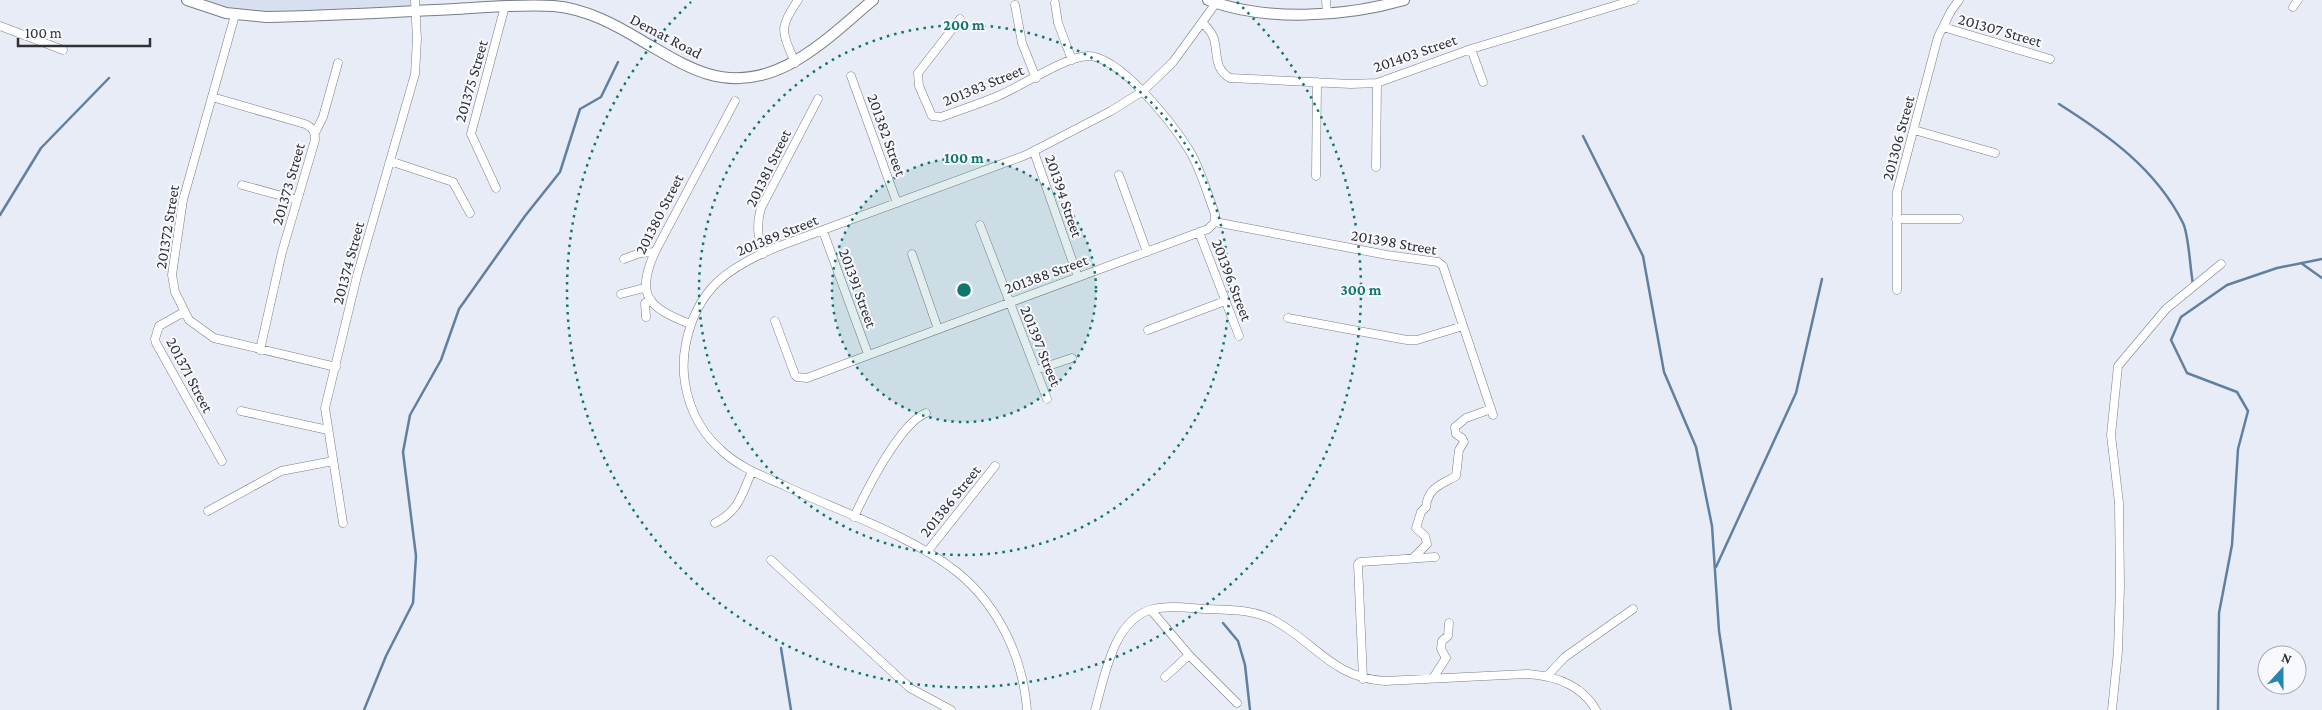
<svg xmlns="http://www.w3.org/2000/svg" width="2322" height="710" viewBox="0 0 2322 710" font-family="'Crimson Pro',serif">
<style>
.built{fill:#d7dff0}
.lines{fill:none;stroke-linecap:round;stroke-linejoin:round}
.stream{stroke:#6080a2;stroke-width:2.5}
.street-casing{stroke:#797e88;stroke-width:9}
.secondary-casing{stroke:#797e88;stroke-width:12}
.street{stroke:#fff;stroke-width:8}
.secondary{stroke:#fff;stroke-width:10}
.ring{fill:none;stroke:#0f766e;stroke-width:2.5;stroke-dasharray:2.5 5}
.labels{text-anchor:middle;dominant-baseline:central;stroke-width:4;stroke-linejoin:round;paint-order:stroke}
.street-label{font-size:16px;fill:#2f3135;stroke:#f7f9fe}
.centre{fill:#0f766e;stroke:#f7f9fe;stroke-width:2.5}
.ring-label{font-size:15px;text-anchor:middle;font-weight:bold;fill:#0f766e;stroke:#f7f9fe;stroke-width:4;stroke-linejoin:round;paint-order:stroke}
</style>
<rect width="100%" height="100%" fill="#e7ecf7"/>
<path class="built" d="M188,0H415V11L266,17Z"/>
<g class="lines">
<path class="stream" d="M2059,104C2108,135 2156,169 2183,223C2189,235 2190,269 2193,284
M1583,136L1643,256L1664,372L1696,447L1712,526L1719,631L1731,710
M0,215L41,148L109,78
M2301,263L2322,278
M1716,567L1796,393L1822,279
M1223,623L1238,641L1245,665L1250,710
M781,648L791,710
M364,710L386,656L413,603L416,556L403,452L410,415L441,360L459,309L525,216L560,172L580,109L601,97L618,62
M2218,710L2219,613L2232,545L2238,449L2248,411L2237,392L2187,373L2171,340L2181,317L2227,285L2277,268L2322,259"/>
<g class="street-casing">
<path id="street" d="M1326,0L1327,14
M1055,3L1058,23L1072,60
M1015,5L1022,43L1036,78
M2293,7L2298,0
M235,15L183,200L174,261L172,275L175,292L189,320L214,338L336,367
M1202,22C1207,27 1212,32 1214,39C1218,54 1214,69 1230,78L1351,84L1377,83L1471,49L1634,0
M0,26L63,50
M1943,27L2050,59
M1471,49L1483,82
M795,63C782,31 778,29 798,0
M851,76L897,203
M212,97L305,124C313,128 315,131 315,140L282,252L260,350
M1914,130L1995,153
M315,133L323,117L338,63
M1034,152L1078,277
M390,161L453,182L470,213
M1376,167L1377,83
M1119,175L1147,252
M1316,176L1317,82
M242,185L297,200
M496,188L471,134L505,6
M1896,219H1959
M1215,222L1387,255L1438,262L1443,266L1493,415
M980,225L1047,399
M823,231L868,354
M1199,232L1239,336
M763,254C758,236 756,226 761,208L818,99
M912,254L938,329
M624,259L640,253L655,252
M1897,290V192L1938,37L1951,11L1959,0
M621,294L644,288
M184,312L159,326L155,339L156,343L222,461
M646,317L645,303L651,300
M1288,318L1407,340H1417L1463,326
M775,321L795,375L797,377L807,378L1208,229L1215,222V214C1207,193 1201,169 1189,150C1173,124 1120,56 1088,56C1064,57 1022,86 998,96C979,104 960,110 941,117L932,116L919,86L918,73L960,19
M690,324C649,308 635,296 655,252L735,101
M1148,330L1225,301
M1036,370L1072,358
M241,411L328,430
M208,511L281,471L333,461
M854,517C866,491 900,423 926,413
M343,523L325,408L357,276L415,74L417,39L415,0
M715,523C739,511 742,494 752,471
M927,552L995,466
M1413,558L1427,544L1425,536L1416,528L1421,512L1426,507C1428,487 1441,485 1456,476L1459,450L1464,442L1462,438L1456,434L1455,427L1466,418L1491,409
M771,560L910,688L951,710
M1151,610L1189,655L1237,703
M1547,676L1565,657L1633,609
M1165,677L1189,655
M1433,678L1446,658L1441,649L1442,641L1448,636L1449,623
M1363,679L1358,564L1360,562L1435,557
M1027,710C1023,658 999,606 957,572C912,536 839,511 785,486C763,476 738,467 720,449C691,423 678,381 686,343C697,288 729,267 777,247L1026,155L1111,111L1143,91L1173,62L1216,3
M1095,710C1105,676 1113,619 1153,609C1170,605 1189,608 1206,609C1230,610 1255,609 1277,622C1317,645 1334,678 1385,681L1528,674C1555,676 1582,685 1596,710
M2112,710L2118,651L2120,586L2119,503L2111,435L2118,366L2166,309L2221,264"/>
</g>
<g class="secondary-casing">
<path id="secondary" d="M187,0L226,13L266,17C329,16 392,12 455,9C488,7 521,4 554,6C587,9 616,25 644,42C665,54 685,67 708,74C776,94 826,39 873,0
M1208,0C1266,22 1345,17 1404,0"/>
</g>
<use href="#street" class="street"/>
<use href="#secondary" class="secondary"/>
</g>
<circle cx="964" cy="290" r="132" fill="#0f766e" fill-opacity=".12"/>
<g class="ring">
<circle cx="964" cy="290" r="132"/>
<circle cx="964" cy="290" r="265"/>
<path d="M1237 2A397 397 0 1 1 691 2"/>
</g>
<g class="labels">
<g class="street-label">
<text transform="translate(2000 30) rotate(16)">201307 Street</text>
<text transform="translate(666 36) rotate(28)">Demat Road</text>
<text transform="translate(1415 53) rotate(-19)">201403 Street</text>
<text transform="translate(471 81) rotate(-74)">201375 Street</text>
<text transform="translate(983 85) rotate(-22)">201383 Street</text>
<text transform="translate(887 135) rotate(70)">201382 Street</text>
<text transform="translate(1898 138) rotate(-75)">201306 Street</text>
<text transform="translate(768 168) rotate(-64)">201381 Street</text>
<text transform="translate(288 184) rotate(-74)">201373 Street</text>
<text transform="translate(1064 196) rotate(71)">201394 Street</text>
<text transform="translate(659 214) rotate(-63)">201380 Street</text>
<text transform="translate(167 227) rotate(-81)">201372 Street</text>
<text transform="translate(777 235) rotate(-22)">201389 Street</text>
<text transform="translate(1394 242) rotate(10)">201398 Street</text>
<text transform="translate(348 263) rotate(-75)">201374 Street</text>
<text transform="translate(1046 274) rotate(-20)">201388 Street</text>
<text transform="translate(1232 280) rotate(69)">201396 Street</text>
<text transform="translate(858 288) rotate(70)">201391 Street</text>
<text transform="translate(1041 346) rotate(68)">201397 Street</text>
<text transform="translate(190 375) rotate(62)">201371 Street</text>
<text transform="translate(950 501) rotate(-51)">201386 Street</text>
</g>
</g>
<circle cx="964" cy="290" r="8" class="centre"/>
<g class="ring-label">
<text x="964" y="30">200 m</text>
<text x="964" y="163">100 m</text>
<text x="1361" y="295">300 m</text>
</g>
<g transform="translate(2282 670) rotate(21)"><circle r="24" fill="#f7f9fe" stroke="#a7a9ae"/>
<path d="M0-4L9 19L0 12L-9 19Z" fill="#2686b1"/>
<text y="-8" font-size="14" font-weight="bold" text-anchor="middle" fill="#2f3135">N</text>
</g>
<path d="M18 38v8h132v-8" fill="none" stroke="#2f3135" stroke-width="2.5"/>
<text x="25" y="38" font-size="15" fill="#2f3135" stroke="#f7f9fe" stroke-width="4" paint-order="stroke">100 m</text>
</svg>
